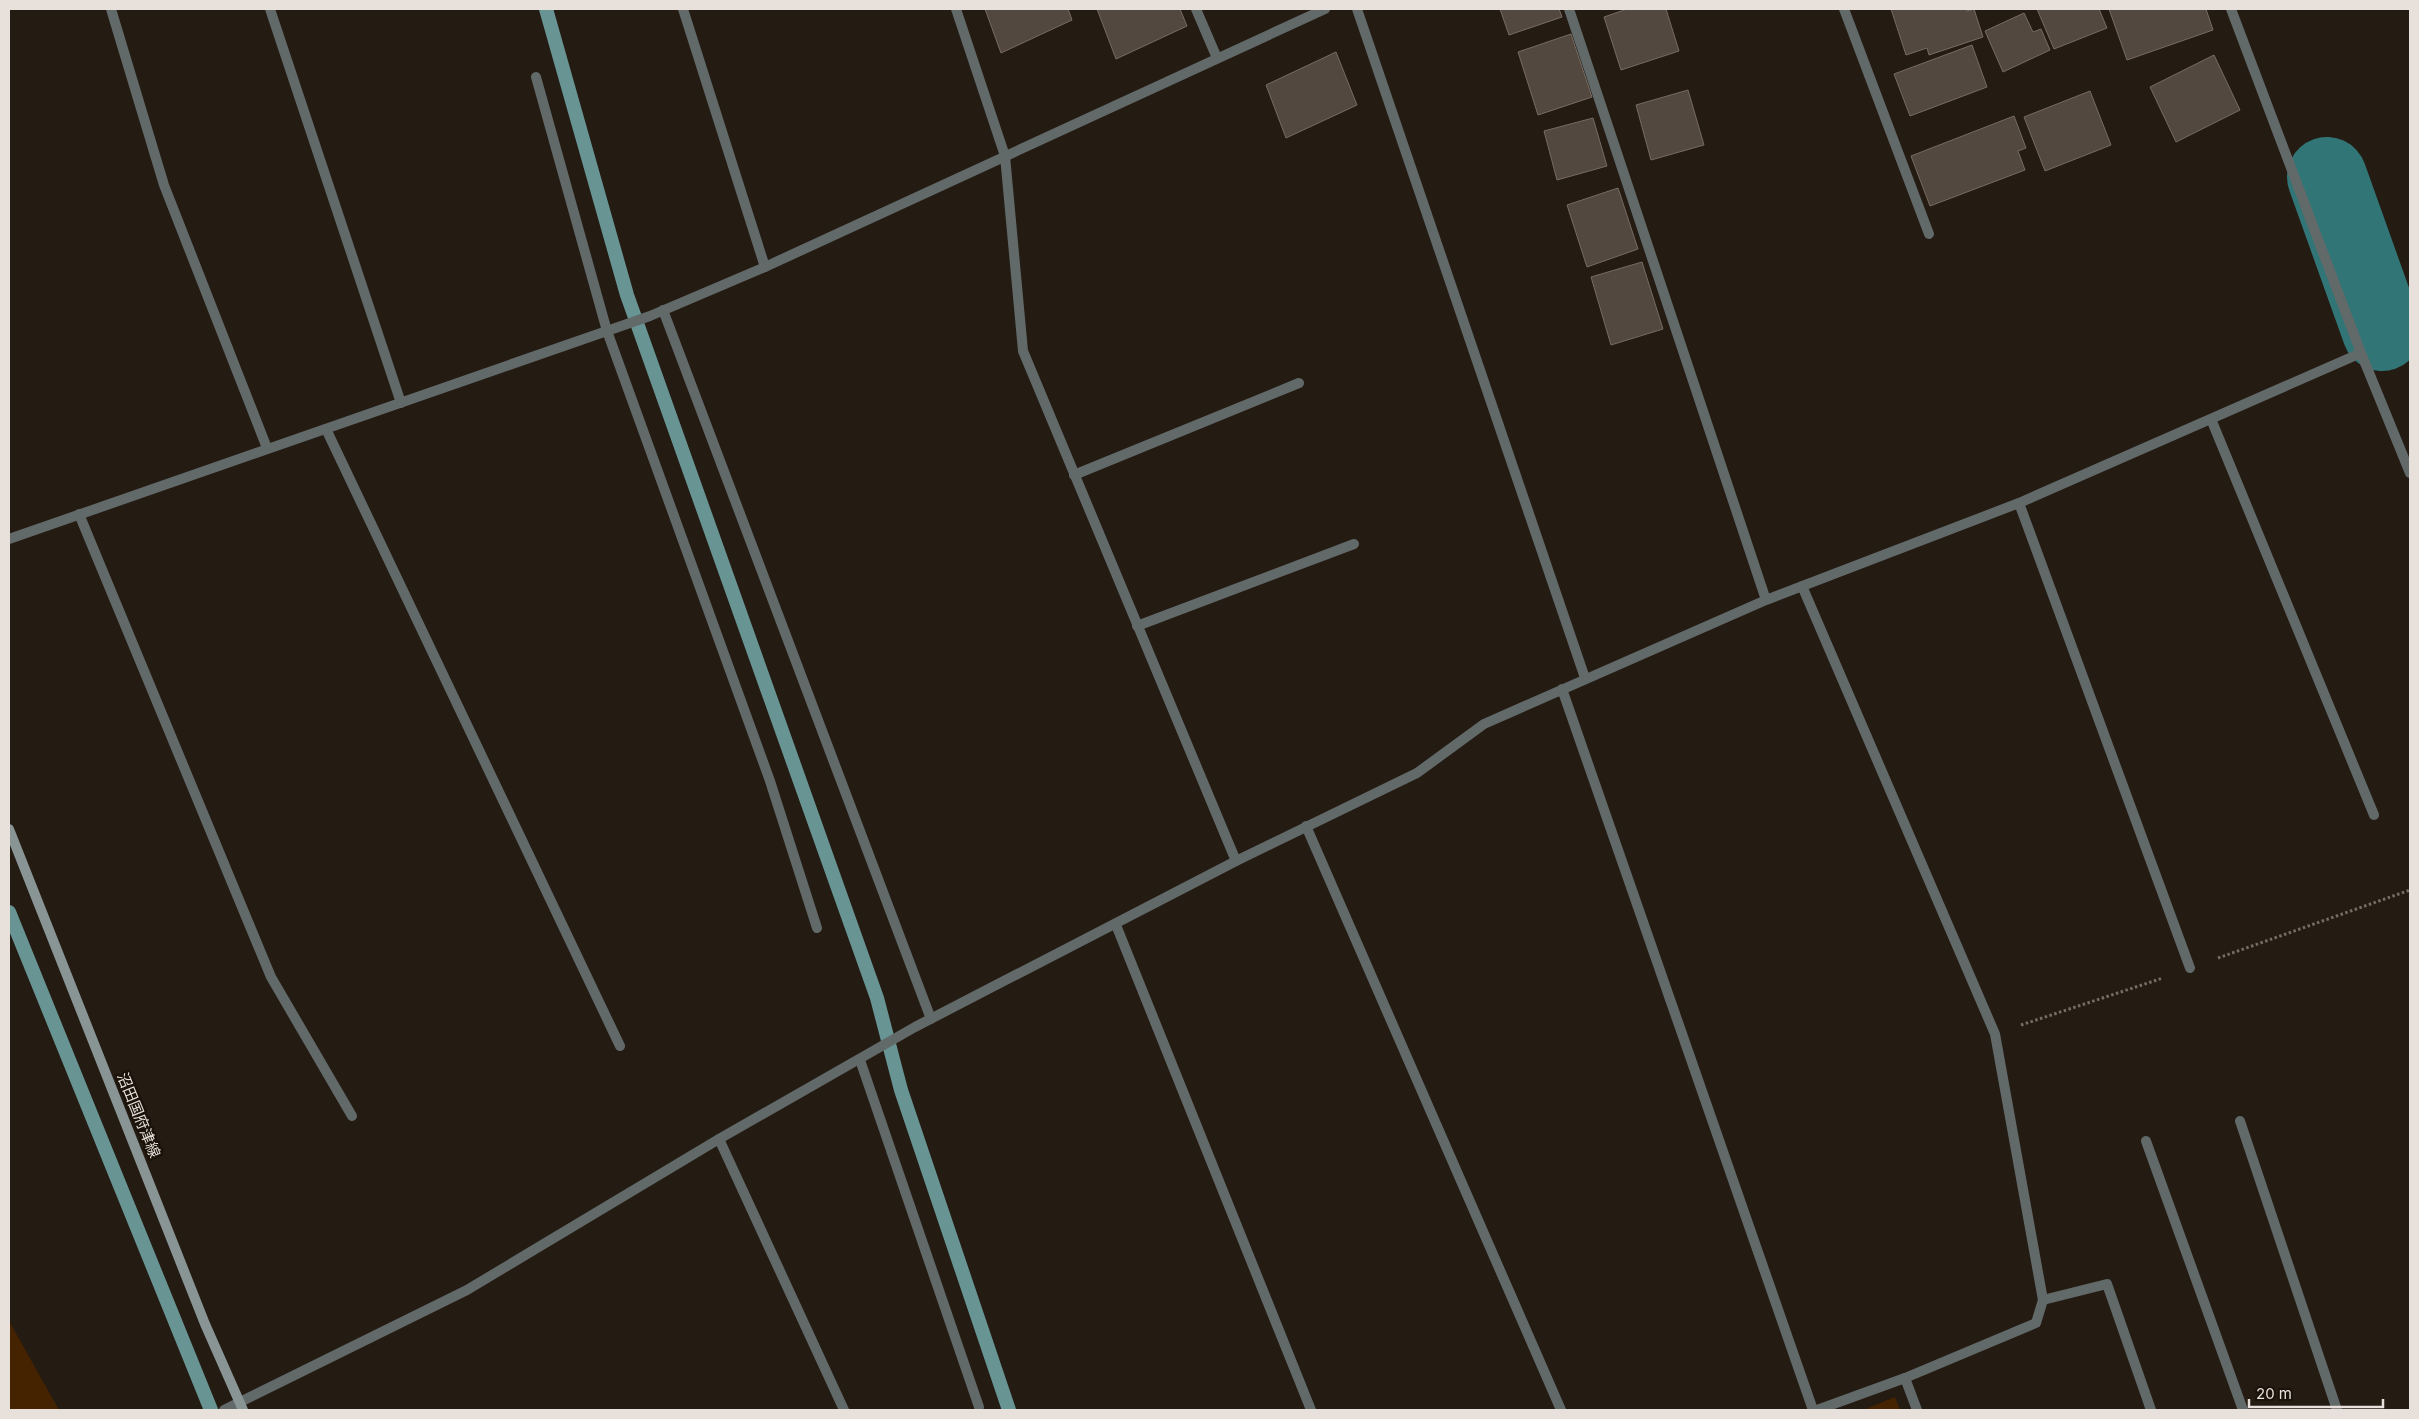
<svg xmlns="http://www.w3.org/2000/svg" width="2419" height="1419" viewBox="0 0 2419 1419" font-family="Inter,'Noto Sans JP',sans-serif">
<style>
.green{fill:#452301}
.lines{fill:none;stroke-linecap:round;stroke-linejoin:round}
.stream{stroke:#689594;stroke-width:14}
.river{stroke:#327576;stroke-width:80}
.building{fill:#53483f;stroke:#776b62}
.path{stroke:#756d66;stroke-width:3;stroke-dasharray:2.5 2.5;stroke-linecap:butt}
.service{stroke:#626969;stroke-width:10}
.minor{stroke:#626969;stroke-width:10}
.secondary{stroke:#899595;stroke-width:10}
.labels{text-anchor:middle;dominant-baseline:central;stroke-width:5;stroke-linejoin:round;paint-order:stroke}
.street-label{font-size:15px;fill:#e7e0db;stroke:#1b120a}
</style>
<rect width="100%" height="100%" fill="#241b13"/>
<path class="green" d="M9,1321L59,1410H9Z
M1895,1397L1900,1410H1863Z"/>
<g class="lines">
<path class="stream" d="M546,9L627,295L877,998L901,1090L1009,1410
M9,912L211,1410"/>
<path class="river" d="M2327,177L2382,331"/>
</g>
<path class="building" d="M985,9H1068L1072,20L1001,53Z
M1097,9H1180L1187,26L1116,59Z
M1500,9H1559L1562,17L1509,35Z
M1627,9H1666L1679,51L1621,70L1604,17Z
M1891,9H1966L1967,11L1974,9L1983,37L1929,55L1927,48L1906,55Z
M2037,9H2099L2107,28L2054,49Z
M2109,9H2206L2213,30L2127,60Z
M2024,13L2033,32L2041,29L2050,50L2003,72L1985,31Z
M1571,34L1592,97L1538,115L1518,52Z
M1972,45L1987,87L1910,116L1894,74Z
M1336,52L1357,105L1286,138L1266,85Z
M2214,55L2240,110L2176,142L2150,87Z
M1688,90L1704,145L1651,160L1636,105Z
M2090,91L2111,145L2045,171L2024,117Z
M2014,116L2026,148L2018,151L2025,170L1930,206L1911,156Z
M1593,118L1607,166L1557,180L1544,131Z
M1618,188L1638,249L1587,267L1567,205Z
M1642,262L1663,329L1611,345L1591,277Z"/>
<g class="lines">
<path class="path" d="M2218,958L2410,890
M2021,1025L2163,978"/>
<path class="service" d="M111,9L164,185L267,448
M270,9L401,403
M683,9L765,267
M956,9L1005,156L1023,351L1236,861
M1196,9L1217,58
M536,77L607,331L770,781L817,928
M326,429L620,1046
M79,514L271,977L352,1116
M1802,586L1995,1034L2043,1300L2036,1323L1905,1378
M860,1060L979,1407
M2240,1121L2337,1410
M719,1139L844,1410
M2146,1141L2243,1410
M2043,1300L2107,1284L2151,1410"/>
<path class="minor" d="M1357,9L1585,678
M1569,9L1766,600
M1844,9L1929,234
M2231,9L2361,353L2410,473
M663,310L931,1019
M2211,419L2374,815
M1074,475L1299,383
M2019,503L2190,968
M9,539L650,316L765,267L1325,9
M1137,626L1354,544
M1562,689L1813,1410
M1306,826L1561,1410
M1116,925L1311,1410
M224,1410L467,1290L719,1139L915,1027L1236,861L1417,773L1484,724L1766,600L2019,503L2361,353
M1817,1410L1905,1378L1917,1410"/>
<path class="secondary" d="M9,829L205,1324L243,1410"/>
</g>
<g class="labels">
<g class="street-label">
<text transform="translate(139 1115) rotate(68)">沼田国府津線</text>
</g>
</g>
<rect width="2419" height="1419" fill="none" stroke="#e7e0db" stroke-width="20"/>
<path d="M2249 1399v8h134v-8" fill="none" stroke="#e7e0db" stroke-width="2.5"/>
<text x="2256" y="1399" font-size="15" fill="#e7e0db" stroke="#1b120a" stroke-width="4" paint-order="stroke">20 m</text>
</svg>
